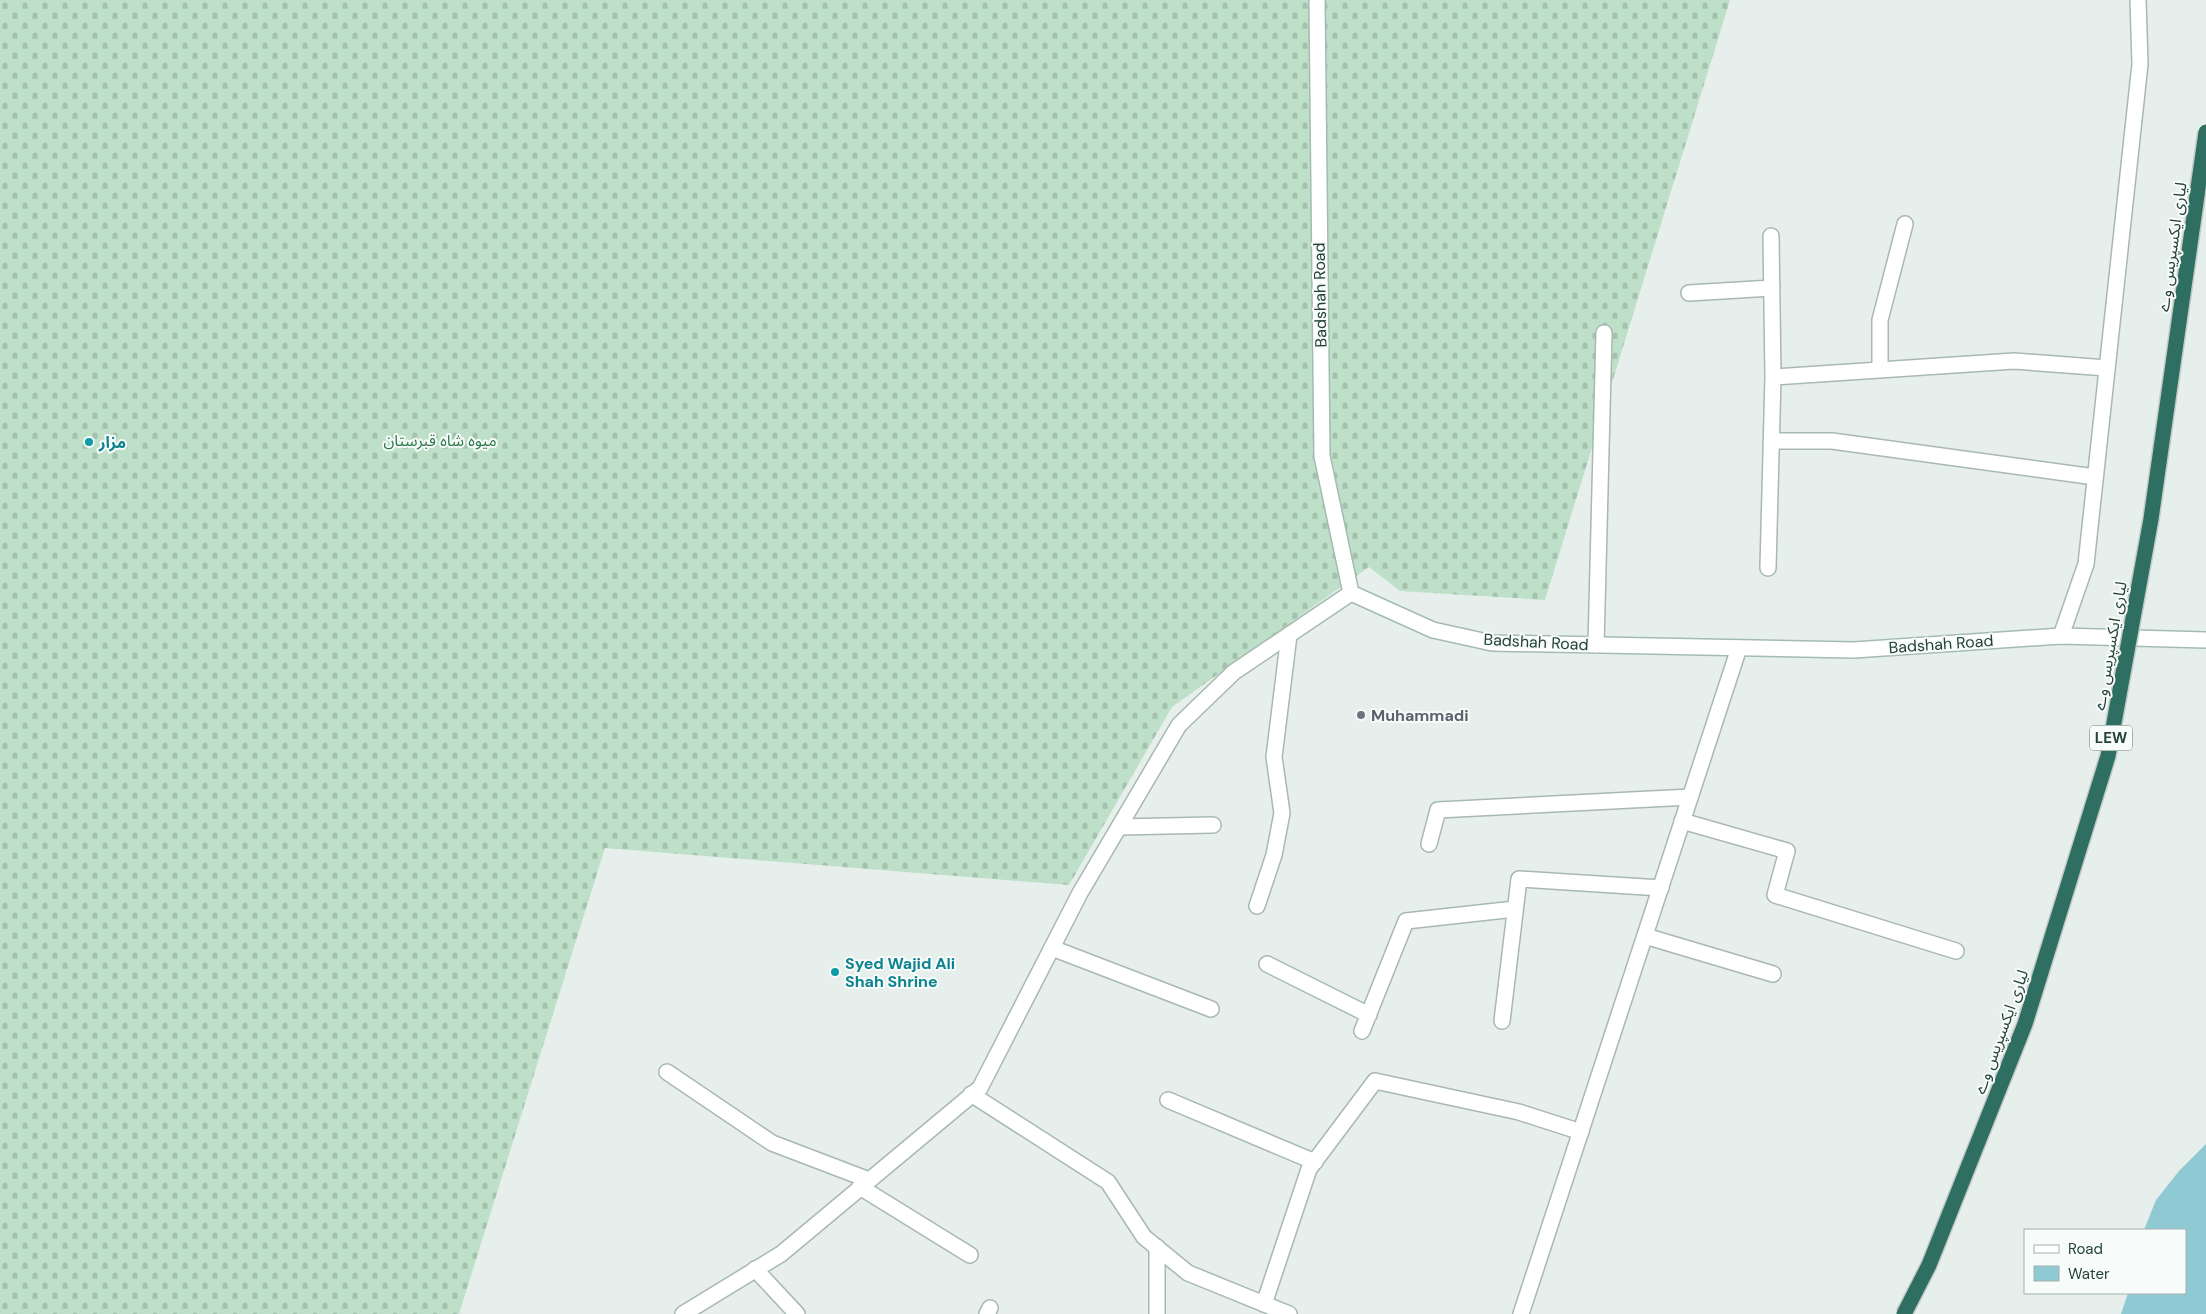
<svg xmlns="http://www.w3.org/2000/svg" width="2206" height="1314" viewBox="0 0 2206 1314" font-family="'DM Sans','Noto Sans Arabic',sans-serif">
<style>
.cemetery{fill:url(#cemetery-stones)}
.water{fill:#8ec9d4}
.lines{fill:none;stroke-linecap:round;stroke-linejoin:round}
.lane-casing{stroke:#a8b8b2;stroke-width:18}
.street-casing{stroke:#a8b8b2;stroke-width:18}
.secondary-casing{stroke:#a4bbb3;stroke-width:18}
.lane{stroke:#fff;stroke-width:15}
.street{stroke:#fff;stroke-width:15}
.secondary{stroke:#fff;stroke-width:15}
.highway-bridge-casing{stroke:#c2cac8;stroke-width:18;stroke-linecap:butt}
.highway-bridge{stroke:#2f6f62;stroke-width:15}
.culture-dot{fill:#0f9aa8;stroke:#f7fbf9;stroke-width:2}
.worship-dot{fill:#6b7280;stroke:#f7fbf9;stroke-width:2}
.labels{text-anchor:middle;dominant-baseline:central;stroke-width:4;stroke-linejoin:round;paint-order:stroke}
.shield{fill:#f7fbf9;stroke:#637a73;stroke-width:1}
.shield-label{font-size:15px;font-weight:bold;fill:#24423a}
.street-label{font-size:16px;fill:#24423a;stroke:#f7fbf9}
.park-label{font-size:16px;fill:#2d7a4b;stroke:#f7fbf9}
.culture-label{font-size:16px;font-weight:bold;fill:#0d838f;stroke:#f7fbf9;text-anchor:start}
.worship-label{font-size:16px;font-weight:bold;fill:#5b616d;stroke:#f7fbf9;text-anchor:start}
</style>
<defs>
<pattern id="cemetery-stones" width="16" height="16" patternUnits="userSpaceOnUse" patternTransform="scale(1.25)"><rect width="16" height="16" fill="#bfe0c8"/><path d="M2 7V4a2 2 0 0 1 4 0v3zM10 15v-3a2 2 0 0 1 4 0v3z" fill="#a4c1ad"/></pattern>
</defs>
<rect width="100%" height="100%" fill="#e6efeb"/>
<path class="cemetery" d="M0,0H1730L1545,600L1400,591L1369,567L1172,707L1069,885L605,848L459,1314H0Z"/>
<path class="water" d="M2206,1144V1314H2121L2128,1293H2185V1230H2144L2156,1200L2179,1171Z"/>
<g class="lines">
<g class="lane-casing">
<path id="lane" d="M1689,293L1772,288
M1880,370V320L1905,224
M1773,377L2014,361L2107,368
M1771,441H1832L2095,477
M1768,568L1773,377L1771,236
M1596,645L1604,333
M1682,821L1787,851L1775,895L1956,951
M1119,827L1213,825
M1429,844L1438,810L1690,797
M1257,906L1274,855L1282,813L1274,757L1289,635
M1645,936L1773,974
M1052,948L1211,1009
M1267,964L1369,1015
M1502,1021L1519,879L1661,888
M1362,1031L1406,921L1515,909
M667,1072L772,1143L869,1180
M1168,1100L1315,1162
M860,1187L970,1255
M1157,1247V1314
M755,1269L797,1314
M1264,1304L1309,1169L1375,1081L1519,1112L1581,1132
M987,1314L990,1308"/>
</g>
<g class="street-casing">
<path id="street" d="M2061,636L2086,564L2140,64L2138,0
M971,1094L1108,1182L1144,1237L1188,1273L1289,1314
M683,1314L781,1254L980,1088L1080,893L1179,725L1234,672L1351,593
M1521,1314L1739,648"/>
</g>
<g class="secondary-casing">
<path id="secondary" d="M1317,0L1322,456L1351,593L1433,630L1492,643L1854,650L2061,636L2206,640"/>
</g>
<use href="#lane" class="lane"/>
<use href="#street" class="street"/>
<use href="#secondary" class="secondary"/>
<g class="highway-bridge-casing">
<path id="highway-bridge" d="M1904,1314L1929,1265L2025,1024L2108,756L2151,519L2206,132"/>
</g>
<use href="#highway-bridge" class="highway-bridge"/>
</g>
<g class="culture-dot">
<circle cx="89" cy="442" r="5"/>
<circle cx="835" cy="972" r="5"/>
</g>
<circle class="worship-dot" cx="1361" cy="715" r="5"/>
<g class="labels">
<rect class="shield" x="2090" y="725.5" width="42" height="25" rx="4"/>
<g class="shield-label">
<text x="2111" y="738">LEW</text>
</g>
<g class="street-label">
<text transform="translate(2172 247) rotate(-82)">لیاری ایکسپریس وے</text>
<text transform="translate(1320 295) rotate(-91)">Badshah Road</text>
<text transform="translate(1536 642) rotate(3)">Badshah Road</text>
<text transform="translate(1941 644) rotate(-4)">Badshah Road</text>
<text transform="translate(2110 646) rotate(-80)">لیاری ایکسپریس وے</text>
<text transform="translate(2001 1032) rotate(-70)">لیاری ایکسپریس وے</text>
</g>
<g class="park-label">
<text x="440" y="440">میوہ شاہ قبرستان</text>
</g>
<g class="culture-label">
<text x="99" y="442">مزار</text>
<text x="845" y="963">Syed Wajid Ali<tspan x="845" dy="18">Shah Shrine</tspan></text>
</g>
<g class="worship-label">
<text x="1371" y="715">Muhammadi</text>
</g>
</g>
<rect x="2024" y="1229" width="162" height="65" fill="#f7fbf9" stroke="#a3b1ad"/>
<rect x="2034" y="1245" width="25" height="8" fill="#ffffff" stroke="#a3b1ad"/>
<text x="2068" y="1254" font-size="15" fill="#24423a">Road</text>
<rect x="2034" y="1266" width="25" height="15" fill="#8ec9d4" stroke="#a3b1ad"/>
<text x="2068" y="1279" font-size="15" fill="#24423a">Water</text>
</svg>
